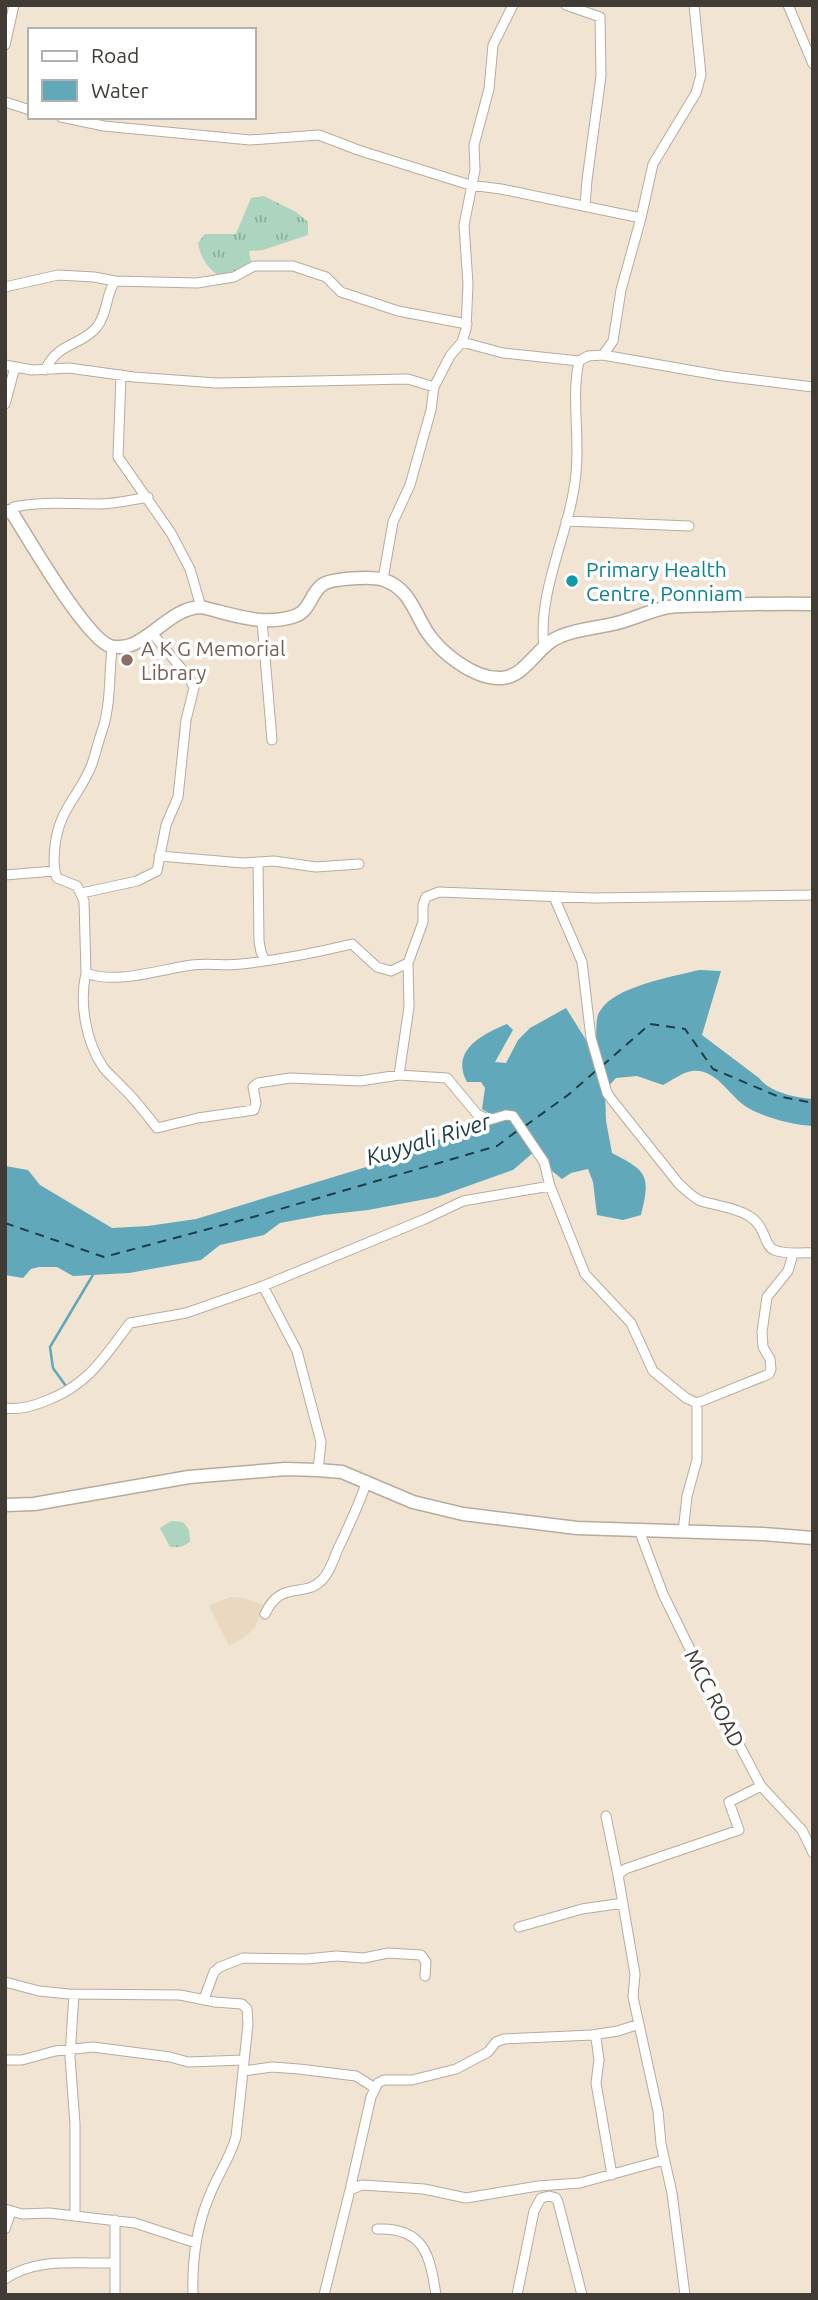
<svg xmlns="http://www.w3.org/2000/svg" width="818" height="2300" viewBox="0 0 818 2300" font-family="Ubuntu,sans-serif">
<style>
.built{fill:#ead8c1}
.park{fill:url(#park-tufts)}
.water{fill:#62a8bb}
.lines{fill:none;stroke-linecap:round;stroke-linejoin:round}
.stream{stroke:#62a8bb;stroke-width:2.5}
.ferry{stroke:#1c3e47;stroke-width:2;stroke-dasharray:9 7;stroke-linecap:butt}
.minor-casing{stroke:#b8ab9b;stroke-width:11}
.secondary-casing{stroke:#b8ab9b;stroke-width:15}
.minor{stroke:#fff;stroke-width:9}
.secondary{stroke:#fff;stroke-width:12}
.culture-dot{fill:#0f9aa8;stroke:#fff;stroke-width:2.5}
.education-dot{fill:#8d6e63;stroke:#fff;stroke-width:2.5}
.labels{text-anchor:middle;dominant-baseline:central;stroke-width:7;stroke-linejoin:round;paint-order:stroke}
.culture-label{font-size:21px;fill:#0d838f;stroke:#fff;text-anchor:start}
.education-label{font-size:21px;fill:#785e54;stroke:#fff;text-anchor:start}
.street-label{font-size:21px;fill:#403b35;stroke:#fff}
.water-label{font-size:23px;font-style:italic;fill:#1c3e47;stroke:#fff}
</style>
<defs>
<pattern id="park-tufts" width="24" height="20" patternUnits="userSpaceOnUse" patternTransform="scale(1.75)"><rect width="24" height="20" fill="#acd4be"/><path d="M3 7l-1-3M5 7V3M7 7l1-3M15 17l-1-3M17 17v-4M19 17l1-3" fill="none" stroke="#8dad9b"/></pattern>
</defs>
<rect width="100%" height="100%" fill="#f1e4d3"/>
<path class="built" d="M230,1597L243,1598L264,1605L255,1627L244,1638L229,1646L209,1606Z"/>
<path class="park" d="M264,196L296,212L308,222V235L263,250L249,251L251,262C242,274 232,274 218,275C206,266 201,258 198,243L205,234H236L251,198Z
M171,1521L183,1522L189,1530L190,1542L181,1547H170L160,1528Z"/>
<path class="water" d="M699,970L721,971L702,1035L759,1078C769,1092 796,1098 813,1099V1126C793,1125 767,1118 750,1109C730,1099 718,1068 692,1071C683,1072 671,1081 663,1085L637,1076L616,1078L605,1090L606,1121L612,1153C647,1171 651,1175 641,1215L623,1220L597,1215L593,1182L588,1169L571,1173L562,1179L552,1171L546,1156L514,1113L492,1115L482,1109L485,1088L481,1082H467C450,1051 482,1034 507,1024L513,1030L495,1062L506,1063L518,1040L530,1028L566,1008L588,1043L596,1038C597,1030 595,1018 600,1011C615,986 672,977 699,970Z
M509,1117L534,1152L513,1170L437,1197L368,1210L323,1215L280,1223L264,1235L220,1245L201,1260L129,1273L73,1276L57,1267H39L31,1269L23,1278L5,1275V1166L28,1170L40,1185L112,1228L148,1226L196,1219L376,1164L387,1153L461,1134L480,1131L489,1124Z"/>
<g class="lines">
<path class="stream" d="M68,1389L53,1368L50,1347L94,1273"/>
<path class="ferry" d="M602,1066L650,1024L685,1029L713,1069L777,1096L813,1103
M525,1126L568,1095L598,1069
M5,1223L104,1257L253,1217L497,1146L517,1131"/>
<g class="minor-casing">
<path id="minor" d="M566,5L600,17L601,76L587,180L585,206
M788,5L813,64
M5,45L14,5
M5,102L30,110
M61,117L104,126L250,140L319,135L358,150L470,185L501,189L641,218L653,164L696,93L701,75L694,5
M5,287L58,275L94,277L115,281
M462,342L503,353L579,361
M603,355L723,376L813,387
M5,365L32,370L69,368L134,377L216,383L408,379L434,387
M45,370C58,342 79,347 96,328C108,314 105,296 115,281L197,283L234,277L254,266H293L326,277L341,292L398,311L467,324
M121,375L118,457L171,533L190,569L201,607
M5,404L15,367
M11,511L14,507C42,501 69,504 98,504C115,504 131,500 148,497
M566,521L689,526
M383,579L393,522L410,485L431,410L434,387L450,356L462,342L466,329L468,284L464,225L475,170L474,145L489,89L493,45L513,5
M262,621L272,740
M112,648C109,674 111,702 103,728C99,739 96,752 92,764C80,796 59,808 55,846C54,857 53,868 57,878L77,886L84,901L86,973C116,985 161,969 192,965C208,963 225,966 241,964C278,960 315,953 352,944L377,967L391,971L408,963L423,922V905L426,897L439,892L593,898L813,895
M544,648C537,589 571,531 576,473C580,435 571,398 579,361L588,356L603,355L613,341L621,290L641,218
M159,856L243,863L274,861L316,867L359,864
M258,863L259,941L261,952L265,961
M5,875L54,871
M82,893L137,881L157,871L166,825L178,797L186,720L194,688L190,679L152,633
M554,897L582,962L591,1038L607,1093L612,1100L679,1184C686,1190 693,1198 701,1201C717,1206 735,1207 749,1216C766,1226 764,1246 774,1250C787,1255 800,1252 813,1253
M86,973C79,1003 86,1042 103,1067C108,1074 116,1080 122,1087C135,1099 146,1114 157,1128L198,1118L254,1110L256,1103L253,1087L258,1083L290,1078L360,1081L399,1075L447,1078L477,1114L489,1120L506,1115L513,1116L544,1162L550,1186L585,1274L631,1323L653,1371L686,1398L697,1403L769,1374L771,1369L770,1359L763,1347L762,1332L767,1297L788,1271L793,1254
M399,1075L409,1007L408,963
M263,1286L297,1351L321,1442L318,1470
M5,1408C21,1410 33,1406 48,1400C89,1384 104,1357 130,1323L186,1313L263,1286L425,1219L463,1201L550,1186
M639,1530L663,1594L708,1686L761,1786L802,1830L813,1853
M683,1532L687,1496L697,1460V1403
M265,1614C281,1579 303,1599 322,1580C330,1572 333,1561 337,1551C348,1528 359,1505 367,1481
M606,1816L618,1875L625,1869L739,1830L729,1802L761,1786
M618,1875L635,1974L633,1997L658,2111L661,2144L672,2193L685,2295
M519,1927L582,1909L623,1903
M5,1982L39,1991L69,1994L180,1995L215,2002L242,2004L247,2009L248,2024L236,2137C230,2158 217,2176 209,2197C196,2228 192,2261 193,2295
M74,1994L70,2057L75,2124V2216
M204,1999L214,1972L220,1967L243,1958L307,1959L336,1956L364,1958L388,1953L421,1955L426,1962L425,1976
M592,2035L618,2031L639,2024
M5,2060H22L55,2051L93,2047L170,2057L188,2062L244,2060
M243,2071L272,2067L299,2069L356,2076L375,2088
M350,2190L371,2097L378,2083L384,2080H412L456,2069L488,2052L496,2042L504,2039L592,2035L596,2038L599,2060L596,2083L612,2175
M5,2209L22,2214L49,2213L135,2223L196,2243
M115,2220V2295
M5,2229L11,2212
M377,2229C424,2227 430,2255 436,2295
M5,2279C37,2257 78,2264 115,2263
M324,2295L350,2190L362,2185L424,2189L466,2198L538,2186L580,2183L664,2160
M517,2295L534,2211L541,2198L549,2196L556,2198L558,2202L582,2295"/>
</g>
<g class="secondary-casing">
<path id="secondary" d="M5,512L11,511C28,538 85,637 110,646C115,648 125,647 131,645C156,635 173,608 201,607C232,614 263,627 295,616C310,611 310,594 322,585C331,578 373,576 384,580C410,589 414,612 427,632C441,653 475,680 502,678C527,676 538,644 561,636C578,629 596,628 613,624C632,620 650,610 669,607C685,605 701,606 717,605C749,604 781,603 813,604
M5,1505L34,1504L189,1477L286,1469L318,1470L342,1472L413,1502L463,1514L577,1528L763,1534L813,1538"/>
</g>
<use href="#minor" class="minor"/>
<use href="#secondary" class="secondary"/>
</g>
<circle class="culture-dot" cx="572" cy="581" r="7"/>
<circle class="education-dot" cx="127" cy="660" r="7"/>
<g class="labels">
<g class="culture-label">
<text x="586" y="569">Primary Health<tspan x="586" dy="24">Centre, Ponniam</tspan></text>
</g>
<g class="education-label">
<text x="141" y="648">A K G Memorial<tspan x="141" dy="24">Library</tspan></text>
</g>
<g class="street-label">
<text transform="translate(715 1698) rotate(63)">MCC ROAD</text>
</g>
<g class="water-label">
<text transform="translate(428 1139) rotate(-17)">Kuyyali River</text>
</g>
</g>
<rect width="818" height="2300" fill="none" stroke="#403b35" stroke-width="14"/>
<rect x="28" y="28" width="228" height="91" fill="#ffffff" stroke="#b3b1ae" stroke-width="2"/>
<rect x="42" y="51" width="35" height="10" fill="#ffffff" stroke="#b3b1ae" stroke-width="2"/>
<text x="91" y="63" font-size="21" fill="#403b35">Road</text>
<rect x="42" y="80" width="35" height="21" fill="#62a8bb" stroke="#b3b1ae" stroke-width="2"/>
<text x="91" y="98" font-size="21" fill="#403b35">Water</text>
</svg>
